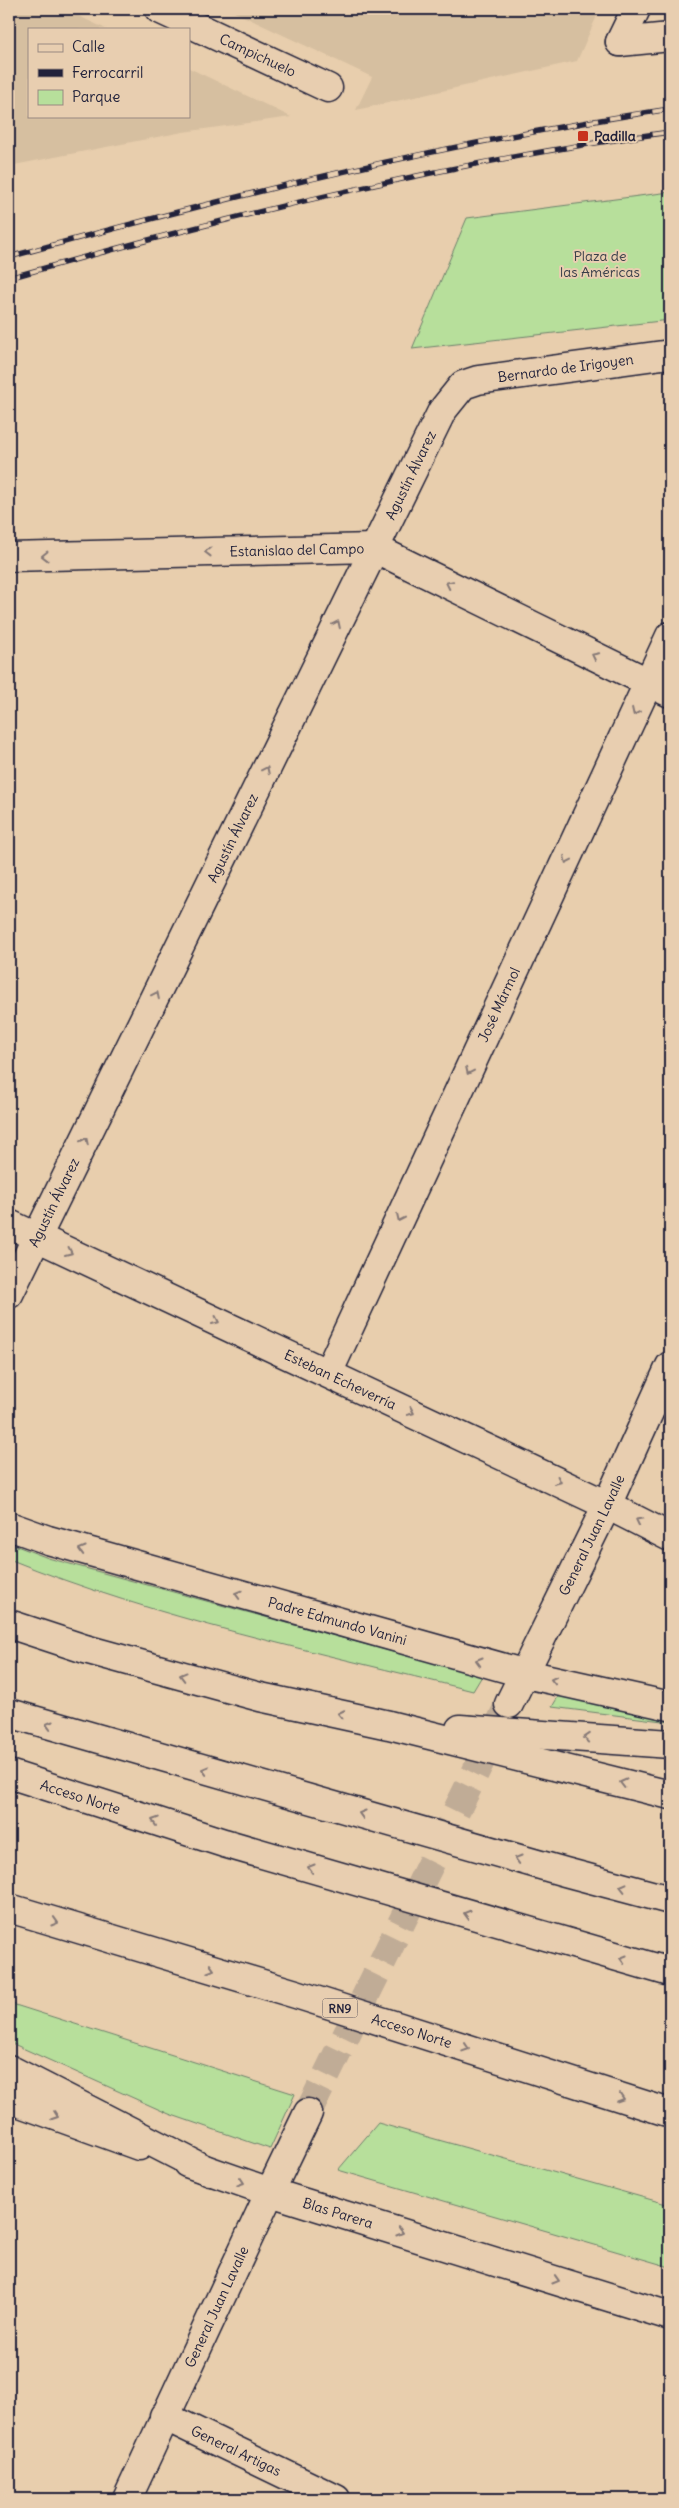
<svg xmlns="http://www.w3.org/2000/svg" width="679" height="2508" viewBox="0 0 679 2508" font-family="Delius,sans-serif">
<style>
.built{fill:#d6bfa0}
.green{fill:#b7df9b;stroke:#6c806b}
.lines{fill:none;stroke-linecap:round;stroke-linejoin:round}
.tertiary-tunnel{stroke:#c0ac96;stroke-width:28;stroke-dasharray:28 14;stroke-linecap:butt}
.minor-casing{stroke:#22223b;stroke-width:31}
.tertiary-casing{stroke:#22223b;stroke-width:31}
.motorway-casing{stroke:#22223b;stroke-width:31}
.minor{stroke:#e8ceb0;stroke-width:28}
.tertiary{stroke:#e8ceb0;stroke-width:28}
.motorway{stroke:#e8ceb0;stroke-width:28}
.rail-casing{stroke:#22223b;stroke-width:5.5}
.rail{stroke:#e8ceb0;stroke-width:4;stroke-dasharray:11;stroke-linecap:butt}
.oneway{stroke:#857876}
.poi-dot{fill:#c8321e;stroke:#e8ceb0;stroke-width:2}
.labels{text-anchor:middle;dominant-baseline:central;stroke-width:4;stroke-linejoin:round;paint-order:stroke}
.shield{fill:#e8ceb0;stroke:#5d565e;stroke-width:1}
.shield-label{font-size:12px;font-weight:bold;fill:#22223b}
.street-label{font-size:14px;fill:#22223b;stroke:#e8ceb0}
.poi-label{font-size:14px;font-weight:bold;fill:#22223b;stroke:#e8ceb0;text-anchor:start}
.park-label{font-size:14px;fill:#383e49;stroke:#e8ceb0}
</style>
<rect width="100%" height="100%" fill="#e8cead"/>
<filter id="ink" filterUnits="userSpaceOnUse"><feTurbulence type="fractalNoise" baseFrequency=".02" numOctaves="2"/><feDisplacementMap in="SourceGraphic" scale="10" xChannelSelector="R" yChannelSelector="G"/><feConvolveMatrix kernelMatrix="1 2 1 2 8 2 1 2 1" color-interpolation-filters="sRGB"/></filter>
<g filter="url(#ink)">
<path class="built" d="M9,9H64L106,29H29V116H189V68L291,117L183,132L9,166Z
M228,9H600L577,61L356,110L372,77Z"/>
<path class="green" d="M670,192V320L412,349L467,218Z
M9,1543L48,1558L482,1676L473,1691C318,1652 157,1619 9,1559Z
M562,1690L670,1715V1722L552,1707Z
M9,2003L295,2094L270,2149L169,2114L9,2042Z
M378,2123L670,2205V2267L338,2170Z"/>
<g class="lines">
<path class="tertiary-tunnel" d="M308,2113L509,1704"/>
<g class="minor-casing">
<g id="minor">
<path id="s1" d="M159,9L328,88"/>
<path d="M620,42L670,37"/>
<path d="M620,42L636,9"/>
<path id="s2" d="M9,557L374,548L670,693"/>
<path id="s3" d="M9,1224L607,1505"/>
<path id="s4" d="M9,1294L442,411L463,385L478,380L670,354"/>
<path id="s5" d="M328,1373L670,636"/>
<path id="s6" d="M164,2416L336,2499"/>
<path id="s7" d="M127,2499L270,2192"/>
</g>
</g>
<g class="tertiary-casing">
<g id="tertiary">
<path d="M607,1505L670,1537"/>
<path id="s8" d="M9,1526L48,1540L526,1674L670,1706"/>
<path id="s9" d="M509,1704L607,1505L670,1366"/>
<path d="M9,2099L139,2146"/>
<path id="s10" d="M187,2163L270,2192L670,2316"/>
<path d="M270,2192L308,2113"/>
</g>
</g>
<g class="motorway-casing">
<g id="motorway">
<path d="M9,1624L85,1649L260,1697L389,1725L670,1795"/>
<path d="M9,1713L565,1872L670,1900"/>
<path d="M460,1729L670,1744"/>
<path id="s11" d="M9,1774L224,1843L670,1972"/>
<path id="s12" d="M9,1908L296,1994L670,2113"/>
<path d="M9,2069L210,2172"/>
</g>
</g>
<use href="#minor" class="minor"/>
<use href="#tertiary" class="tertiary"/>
<use href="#motorway" class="motorway"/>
<g class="rail-casing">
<path id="rail" d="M9,257C227,197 447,142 670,109
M9,278C226,217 446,162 670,132"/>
</g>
<use href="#rail" class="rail"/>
</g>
<defs><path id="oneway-chevron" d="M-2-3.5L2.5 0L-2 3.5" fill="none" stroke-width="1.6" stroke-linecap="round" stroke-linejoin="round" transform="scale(1.25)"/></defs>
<g class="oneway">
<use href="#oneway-chevron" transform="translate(208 552) rotate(179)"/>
<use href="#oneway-chevron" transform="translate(45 556) rotate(179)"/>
<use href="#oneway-chevron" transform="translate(449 584) rotate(-154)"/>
<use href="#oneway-chevron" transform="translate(337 624) rotate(-64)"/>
<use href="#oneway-chevron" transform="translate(595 656) rotate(-154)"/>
<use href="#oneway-chevron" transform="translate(635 712) rotate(115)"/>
<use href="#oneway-chevron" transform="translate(266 770) rotate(-64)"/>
<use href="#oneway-chevron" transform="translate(567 860) rotate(115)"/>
<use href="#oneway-chevron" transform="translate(156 995) rotate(-64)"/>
<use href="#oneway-chevron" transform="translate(469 1071) rotate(115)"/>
<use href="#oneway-chevron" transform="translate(85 1141) rotate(-64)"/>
<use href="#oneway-chevron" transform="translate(400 1218) rotate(115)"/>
<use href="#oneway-chevron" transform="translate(69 1252) rotate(25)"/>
<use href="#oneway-chevron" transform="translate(216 1321) rotate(25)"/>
<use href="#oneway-chevron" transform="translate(411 1412) rotate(25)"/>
<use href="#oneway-chevron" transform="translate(558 1481) rotate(25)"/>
<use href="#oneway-chevron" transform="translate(639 1521) rotate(-153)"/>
<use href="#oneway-chevron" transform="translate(82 1550) rotate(-164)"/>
<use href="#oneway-chevron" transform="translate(238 1594) rotate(-164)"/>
<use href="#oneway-chevron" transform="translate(479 1661) rotate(-164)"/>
<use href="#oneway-chevron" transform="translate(183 1676) rotate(-165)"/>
<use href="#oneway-chevron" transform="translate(554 1680) rotate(-167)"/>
<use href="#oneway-chevron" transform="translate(341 1714) rotate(-168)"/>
<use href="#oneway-chevron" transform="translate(49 1725) rotate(-164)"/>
<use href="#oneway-chevron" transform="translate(587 1738) rotate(-176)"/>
<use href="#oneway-chevron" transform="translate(205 1770) rotate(-164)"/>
<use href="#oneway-chevron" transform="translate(623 1783) rotate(-166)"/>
<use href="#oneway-chevron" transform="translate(362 1814) rotate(-164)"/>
<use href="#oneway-chevron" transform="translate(155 1821) rotate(-162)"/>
<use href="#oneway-chevron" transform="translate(518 1859) rotate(-164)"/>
<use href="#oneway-chevron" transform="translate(311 1868) rotate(-164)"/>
<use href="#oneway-chevron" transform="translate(623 1887) rotate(-166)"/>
<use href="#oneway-chevron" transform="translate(467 1914) rotate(-164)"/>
<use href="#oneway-chevron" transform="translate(55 1922) rotate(17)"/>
<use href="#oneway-chevron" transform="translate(623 1959) rotate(-164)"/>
<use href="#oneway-chevron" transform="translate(211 1969) rotate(17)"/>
<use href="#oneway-chevron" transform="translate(466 2048) rotate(18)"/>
<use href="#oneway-chevron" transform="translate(621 2098) rotate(18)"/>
<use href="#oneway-chevron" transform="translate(55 2116) rotate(20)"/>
<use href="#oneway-chevron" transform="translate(241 2182) rotate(18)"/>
<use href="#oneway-chevron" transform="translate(400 2232) rotate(17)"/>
<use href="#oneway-chevron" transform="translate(556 2280) rotate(17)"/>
</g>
</g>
<rect class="poi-dot" x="577" y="130" width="12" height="12" rx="2.5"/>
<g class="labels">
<rect class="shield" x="322.5" y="1998.5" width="35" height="19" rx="4"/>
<g class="shield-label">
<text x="340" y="2008">RN9</text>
</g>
<g class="street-label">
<text stroke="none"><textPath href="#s1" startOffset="109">Campichuelo</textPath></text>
<text stroke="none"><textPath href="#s4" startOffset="1121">Bernardo de Irigoyen</textPath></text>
<text stroke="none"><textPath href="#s4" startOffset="912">Agustín Álvarez</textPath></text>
<text stroke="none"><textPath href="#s2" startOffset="288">Estanislao del Campo</textPath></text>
<text stroke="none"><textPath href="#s4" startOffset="508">Agustín Álvarez</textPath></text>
<text stroke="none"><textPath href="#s5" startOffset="406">José Mármol</textPath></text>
<text stroke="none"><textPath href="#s4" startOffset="102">Agustín Álvarez</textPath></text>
<text stroke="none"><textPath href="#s3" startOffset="366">Esteban Echeverría</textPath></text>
<text stroke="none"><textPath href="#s9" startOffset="188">General Juan Lavalle</textPath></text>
<text stroke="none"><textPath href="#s8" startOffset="342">Padre Edmundo Vanini</textPath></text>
<text stroke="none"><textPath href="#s11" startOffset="75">Acceso Norte</textPath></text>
<text stroke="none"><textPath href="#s12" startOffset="421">Acceso Norte</textPath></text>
<text stroke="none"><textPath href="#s10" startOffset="159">Blas Parera</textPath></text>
<text stroke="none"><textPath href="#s7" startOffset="212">General Juan Lavalle</textPath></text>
<text stroke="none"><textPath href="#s6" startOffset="80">General Artigas</textPath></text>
</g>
<g class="poi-label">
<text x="594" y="136">Padilla</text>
</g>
<g class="park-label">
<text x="600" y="256">Plaza de<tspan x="600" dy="16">las Américas</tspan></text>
</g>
</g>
<rect width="679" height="2508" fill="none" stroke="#e8ceb0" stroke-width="30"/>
<rect x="15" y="15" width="649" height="2478" fill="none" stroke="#22223b" stroke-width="2" filter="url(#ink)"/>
<rect x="28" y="28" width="162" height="90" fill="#e8ceb0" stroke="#998981"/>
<rect x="38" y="44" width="25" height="8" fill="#e8ceb0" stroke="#998981"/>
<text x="72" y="52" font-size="15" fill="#22223b">Calle</text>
<rect x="38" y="69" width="25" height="8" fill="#22223b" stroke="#998981"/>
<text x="72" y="78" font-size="15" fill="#22223b">Ferrocarril</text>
<rect x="38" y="90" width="25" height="15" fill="#b7df9b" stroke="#998981"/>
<text x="72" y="102" font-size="15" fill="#22223b">Parque</text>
</svg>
